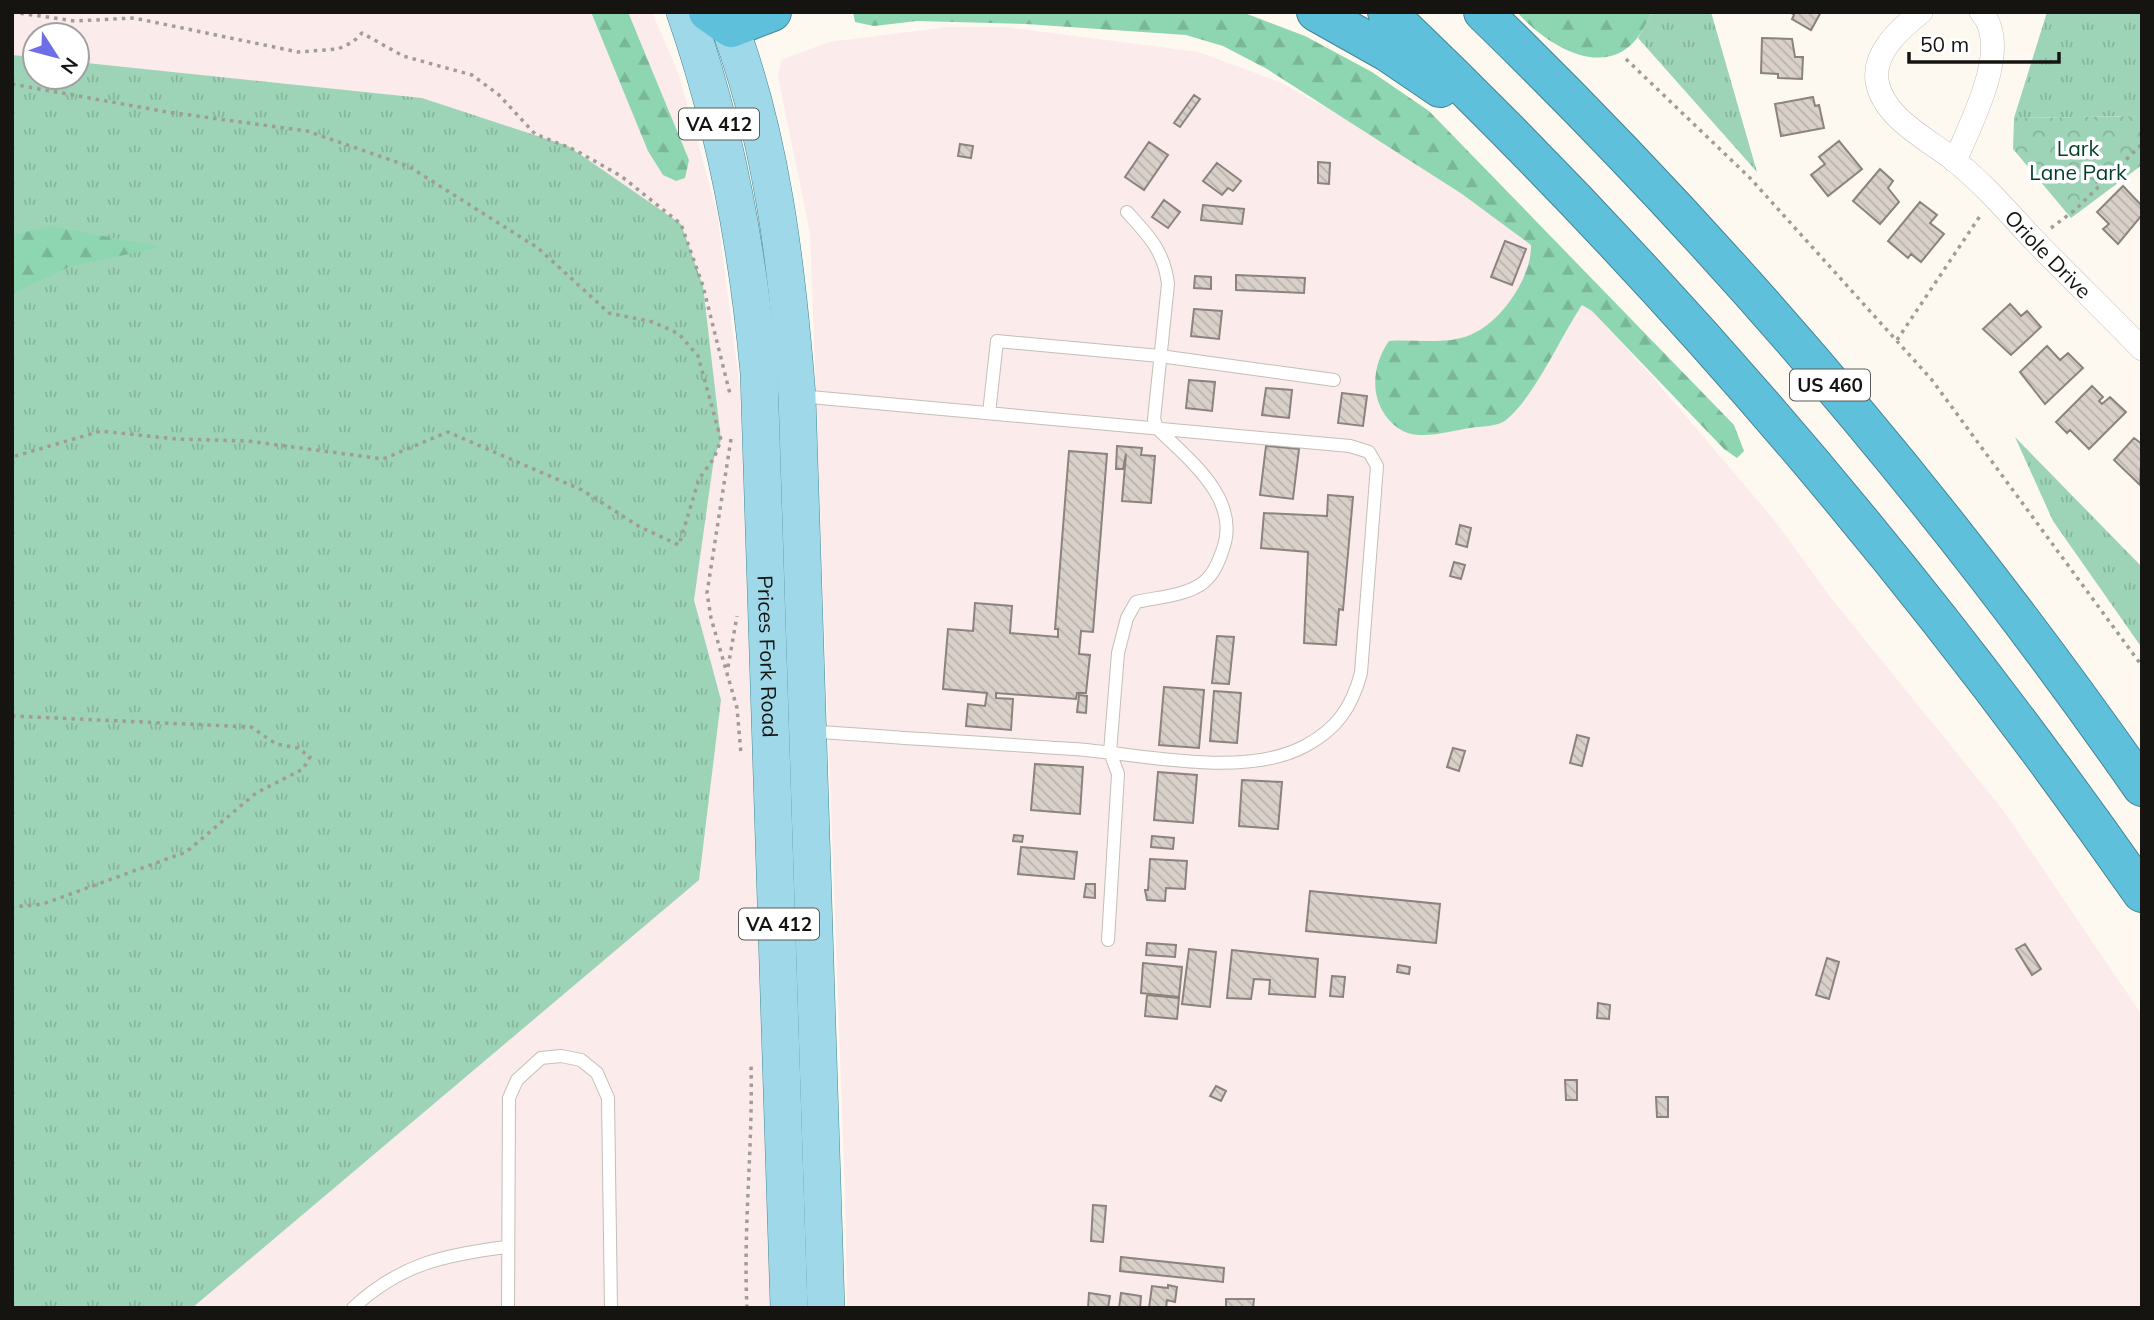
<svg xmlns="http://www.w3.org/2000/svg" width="2154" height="1320" viewBox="0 0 2154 1320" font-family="Mulish,sans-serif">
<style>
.education{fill:#fbebeb;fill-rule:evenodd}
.grass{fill:url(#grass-tufts)}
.forest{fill:url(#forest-firs)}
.park{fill:url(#park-crowns)}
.building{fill:url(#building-back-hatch);stroke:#8b837d;stroke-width:2}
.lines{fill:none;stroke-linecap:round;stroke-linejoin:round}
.lane-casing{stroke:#c3bfb7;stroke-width:14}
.street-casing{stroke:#c3bfb7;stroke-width:24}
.primary-casing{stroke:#458494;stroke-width:38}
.highway-casing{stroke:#458494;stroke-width:40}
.path{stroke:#a09d96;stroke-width:3.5;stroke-dasharray:3.5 5;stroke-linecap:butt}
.lane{stroke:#fff;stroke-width:12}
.street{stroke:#fff;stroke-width:23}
.primary{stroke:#9fd9e9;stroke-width:37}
.highway{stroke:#5fc0db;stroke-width:38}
.labels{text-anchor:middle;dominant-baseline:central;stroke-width:7;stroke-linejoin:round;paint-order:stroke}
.shield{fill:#fff;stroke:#5b5a58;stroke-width:2}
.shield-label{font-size:19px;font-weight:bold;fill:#151411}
.park-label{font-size:21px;fill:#003e27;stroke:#fff}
.street-label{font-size:21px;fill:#151411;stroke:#fff}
</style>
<defs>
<pattern id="grass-tufts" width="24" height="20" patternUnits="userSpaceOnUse" patternTransform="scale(1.75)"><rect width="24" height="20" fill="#9dd4b7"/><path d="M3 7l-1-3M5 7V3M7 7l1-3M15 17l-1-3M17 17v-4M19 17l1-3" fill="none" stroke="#86b59c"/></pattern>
<pattern id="forest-firs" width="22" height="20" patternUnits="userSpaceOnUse" patternTransform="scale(1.75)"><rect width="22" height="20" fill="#8ed6b1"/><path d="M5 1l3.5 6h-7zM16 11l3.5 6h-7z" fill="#7ab797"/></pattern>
<pattern id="park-crowns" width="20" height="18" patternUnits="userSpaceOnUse" patternTransform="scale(1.75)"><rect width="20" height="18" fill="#9dd4b7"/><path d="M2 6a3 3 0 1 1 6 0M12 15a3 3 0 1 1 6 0" fill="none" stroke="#86b59c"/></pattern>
<pattern id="building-back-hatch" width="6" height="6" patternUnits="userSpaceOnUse" patternTransform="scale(1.75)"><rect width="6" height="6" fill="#d9d0ca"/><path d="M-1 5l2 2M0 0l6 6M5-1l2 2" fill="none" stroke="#b9b2ac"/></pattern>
</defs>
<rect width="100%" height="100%" fill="#fdf9f0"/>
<path class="education" d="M12,12H652L679,75L717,212L740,389L770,1308H12ZM35,35H77V77H35Z
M947,27H1005L1199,52L1282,83L1464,185L1531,245L1650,374L1775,521L1831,598L2003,810L2142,1015V1308H847L845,1193L810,233L778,77L781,60L829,42Z"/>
<path class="grass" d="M1652,12H1711L1757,172L1638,38Z
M2047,12H2142V116L2014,118Z
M12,55L35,57V77H77V62L422,98L568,146L681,224L703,286L721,440L714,458L694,600L721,700L699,880L192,1308H12Z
M2015,437L2142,567V648L2053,521Z"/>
<path class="forest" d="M591,12H628L689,160L685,178L676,181L663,175L648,151Z
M853,12H1242L1305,36L1372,72L1429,111L1734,425L1744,451L1737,458L1724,449L1592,311L1582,305C1561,336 1534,398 1506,420C1498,427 1480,426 1470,428C1450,431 1419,441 1401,430C1369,409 1369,369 1389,341C1415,339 1447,345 1470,335C1501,323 1532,277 1531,245L1462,194L1267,69L1223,46L1186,35L1026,24L917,21L874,26L855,22Z
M1517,12H1652C1644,27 1638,42 1623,51C1587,72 1540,38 1517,12Z
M51,226L161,247L69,267L12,294V235Z"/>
<path class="park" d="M2142,116V165L2071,218L2013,149L2014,118Z"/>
<path class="building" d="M1790,12H1821L1811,30L1792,19L1794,15Z
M1762,38L1792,39L1795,57H1803L1802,79L1778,78V74L1761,73Z
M1194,95L1200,99L1180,127L1174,123Z
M1813,97L1815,106L1819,105L1824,128L1781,136L1775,104Z
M1839,141L1862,169L1828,196L1811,175L1825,164L1819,157Z
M1149,142L1168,155L1144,190L1125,177Z
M960,144L973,146L971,158L958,156Z
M1318,162L1330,163L1329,184L1318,183Z
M1217,163L1241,181L1233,191L1228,188L1222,195L1203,181Z
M1880,169L1893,181L1888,188L1899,202L1880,224L1853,201Z
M2123,186L2142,206V215L2118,244L2103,229L2109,224L2097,212Z
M1164,200L1180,212L1168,228L1152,217Z
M1920,202L1937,215L1930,223L1944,234L1921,262L1911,254L1908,258L1888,241Z
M1203,205L1244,209L1242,224L1201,220Z
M1505,241L1526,249L1512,285L1491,277Z
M1236,275L1305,278L1304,293L1236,290Z
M1195,276L1211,277V289L1194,288Z
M2010,304L2021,316L2027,311L2041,327L2011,355L1983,329Z
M1194,309L1222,311L1219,339L1191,336Z
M2047,346L2060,360L2068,353L2083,368L2045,404L2020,372Z
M1189,380L1215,382L1212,411L1186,408Z
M2092,386L2103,397L2099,401L2102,404L2110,397L2126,412L2089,449L2070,430L2067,433L2056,422Z
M1266,388L1292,390L1289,418L1262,415Z
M1342,393L1367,396L1363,426L1338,423Z
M2134,438L2142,444L2140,485L2114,460Z
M1117,446L1142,448L1141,455L1155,456L1151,503L1122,501L1126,454L1123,469H1116Z
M1266,446L1299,449L1293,499L1260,495Z
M1069,451L1107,454L1093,632L1081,631L1079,654L1090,655L1086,693H1077L1076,699L996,693V698L1013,699L1011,730L966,726L968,704L985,706L987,693L943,689L948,629L973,631L975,603L1012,606L1010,633L1058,637V629H1055Z
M1328,495L1353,497L1343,610L1339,609L1336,645L1304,643L1308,552L1261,548L1264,513L1327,516Z
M1460,525L1471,528L1467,547L1456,544Z
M1454,562L1465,565L1461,579L1450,576Z
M1217,636L1234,637L1229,684L1212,683Z
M1164,687L1204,690L1199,748L1159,745Z
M1214,691L1241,693L1237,743L1210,741Z
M1079,695L1087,696L1086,713L1077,712Z
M1577,735L1589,738L1582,766L1570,763Z
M1453,748L1465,751L1459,771L1447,767Z
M1035,764L1083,767L1080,814L1031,810Z
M1158,772L1197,775L1193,823L1154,820Z
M1242,780L1282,782L1278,829L1239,826Z
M1014,835L1023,836L1022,842L1013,841Z
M1152,836L1174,838L1173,849L1151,847Z
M1021,847L1077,852L1074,879L1018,874Z
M1150,859L1187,861L1185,889L1166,888L1165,901L1147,900L1145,890H1148Z
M1086,884H1095V898L1084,897Z
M1310,891L1440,904L1436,943L1306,931Z
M1147,943L1176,945L1175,957L1146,955Z
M2025,944L2041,969L2032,975L2016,949Z
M1189,949L1216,952L1210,1007L1182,1004Z
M1232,950L1318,959L1315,997L1269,994L1270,980L1254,979L1251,999L1227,998Z
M1827,958L1839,962L1829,999L1816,995Z
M1143,963L1182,967L1179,997L1141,993Z
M1398,965L1410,967L1409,974L1397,972Z
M1332,976L1345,977L1343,997L1330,996Z
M1147,995L1179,998L1177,1019L1145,1016Z
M1598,1003L1610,1005L1609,1019L1597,1018Z
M1565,1080H1577V1100H1566Z
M1216,1086L1226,1091L1221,1101L1210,1096Z
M1656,1097H1668V1117H1657Z
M1093,1205L1106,1206L1103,1242L1091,1241Z
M1121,1257L1224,1268L1223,1282L1120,1271Z
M1168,1285L1177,1287L1175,1302L1167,1300L1166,1308H1149L1152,1286L1168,1288Z
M1089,1293L1110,1296L1108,1308H1088Z
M1121,1293L1141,1296L1140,1308H1119Z
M1226,1299H1254L1253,1308H1226Z"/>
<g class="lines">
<g class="lane-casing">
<path id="lane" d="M799,396L1350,446L1369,452L1377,466L1361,673C1352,707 1337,729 1305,746C1244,779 1142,754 1074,749C986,743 897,738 809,731
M989,413L997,341L1160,356L1334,380
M1108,940L1118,774L1110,752L1118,653L1127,618L1136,602C1157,597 1187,596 1204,582C1214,574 1219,561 1223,549C1241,499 1189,460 1157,428L1154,419L1168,284C1164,251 1149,236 1127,212
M353,1308C400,1264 444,1255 506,1247
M508,1308L509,1098L517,1080L541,1058L561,1056L581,1060L597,1073L608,1098L611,1308"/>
</g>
<g class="street-casing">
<g id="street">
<path id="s1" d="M1921,12C1900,29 1873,52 1877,81C1883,118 1928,139 1954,160C1983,183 2008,212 2033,239C2069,276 2106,312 2142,349"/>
<path d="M1955,161C1970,124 2013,47 1981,12"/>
</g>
</g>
<g class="primary-casing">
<g id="primary">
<path id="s2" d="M685,12C726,129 748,250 759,373L789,1308"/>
<path d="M724,12C772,133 787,268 797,396L826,1308"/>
</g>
</g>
<g class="highway-casing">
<path id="highway" d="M708,12L731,28L772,12
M1316,12L1387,52L1440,88
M1387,12C1668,280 1920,575 2142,893
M1483,12C1726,248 1948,509 2142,787"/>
</g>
<path class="path" d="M12,12L75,21L134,18L298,52L338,49L353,42L362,33L403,56L472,75L499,95L535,134L575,150L621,176L681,224L703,286L730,394
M1626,59L1750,178L1932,380L2142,666
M12,84L167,112L307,131L408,166L538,248L609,313L653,322L679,334L698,356L721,440L714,458L699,479L679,545L640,527L582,490L448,432L383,459L248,441L176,439L101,431L12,457
M2051,228L2075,210L2142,144
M1897,340L1982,213
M731,439L707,593L711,618L737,708L741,754
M728,667L737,616
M12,716L251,727L276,744L298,748L310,757L303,769L256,793L186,852L43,904L12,907
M747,1308C743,1227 753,1147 751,1066"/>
<use href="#lane" class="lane"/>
<use href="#street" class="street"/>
<use href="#primary" class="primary"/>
<use href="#highway" class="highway"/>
</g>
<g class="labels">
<g class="shield">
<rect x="679" y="108.5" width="80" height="31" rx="5"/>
<rect x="1790" y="369.5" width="80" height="31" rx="5"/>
<rect x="739" y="908.5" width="80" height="31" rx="5"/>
</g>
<g class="shield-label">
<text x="719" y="124">VA 412</text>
<text x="1830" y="385">US 460</text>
<text x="779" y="924">VA 412</text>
</g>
<g class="park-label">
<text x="2078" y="148">Lark<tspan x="2078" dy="24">Lane Park</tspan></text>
</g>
<g class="street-label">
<text stroke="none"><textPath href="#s1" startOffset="332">Oriole Drive</textPath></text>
<text stroke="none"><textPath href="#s2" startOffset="653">Prices Fork Road</textPath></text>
</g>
</g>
<rect width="2154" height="1320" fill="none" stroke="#151411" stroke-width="28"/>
<g transform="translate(56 56) rotate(126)"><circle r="33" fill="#ffffff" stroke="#a1a1a0" stroke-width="2"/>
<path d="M0-5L12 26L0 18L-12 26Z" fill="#6d6ee8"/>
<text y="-10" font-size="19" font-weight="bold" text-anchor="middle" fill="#151411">N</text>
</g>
<path d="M1909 52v10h150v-10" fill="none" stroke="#151411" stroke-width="3.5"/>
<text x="1920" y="52" font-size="21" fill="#151411" stroke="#ffffff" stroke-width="5" paint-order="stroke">50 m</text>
</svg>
